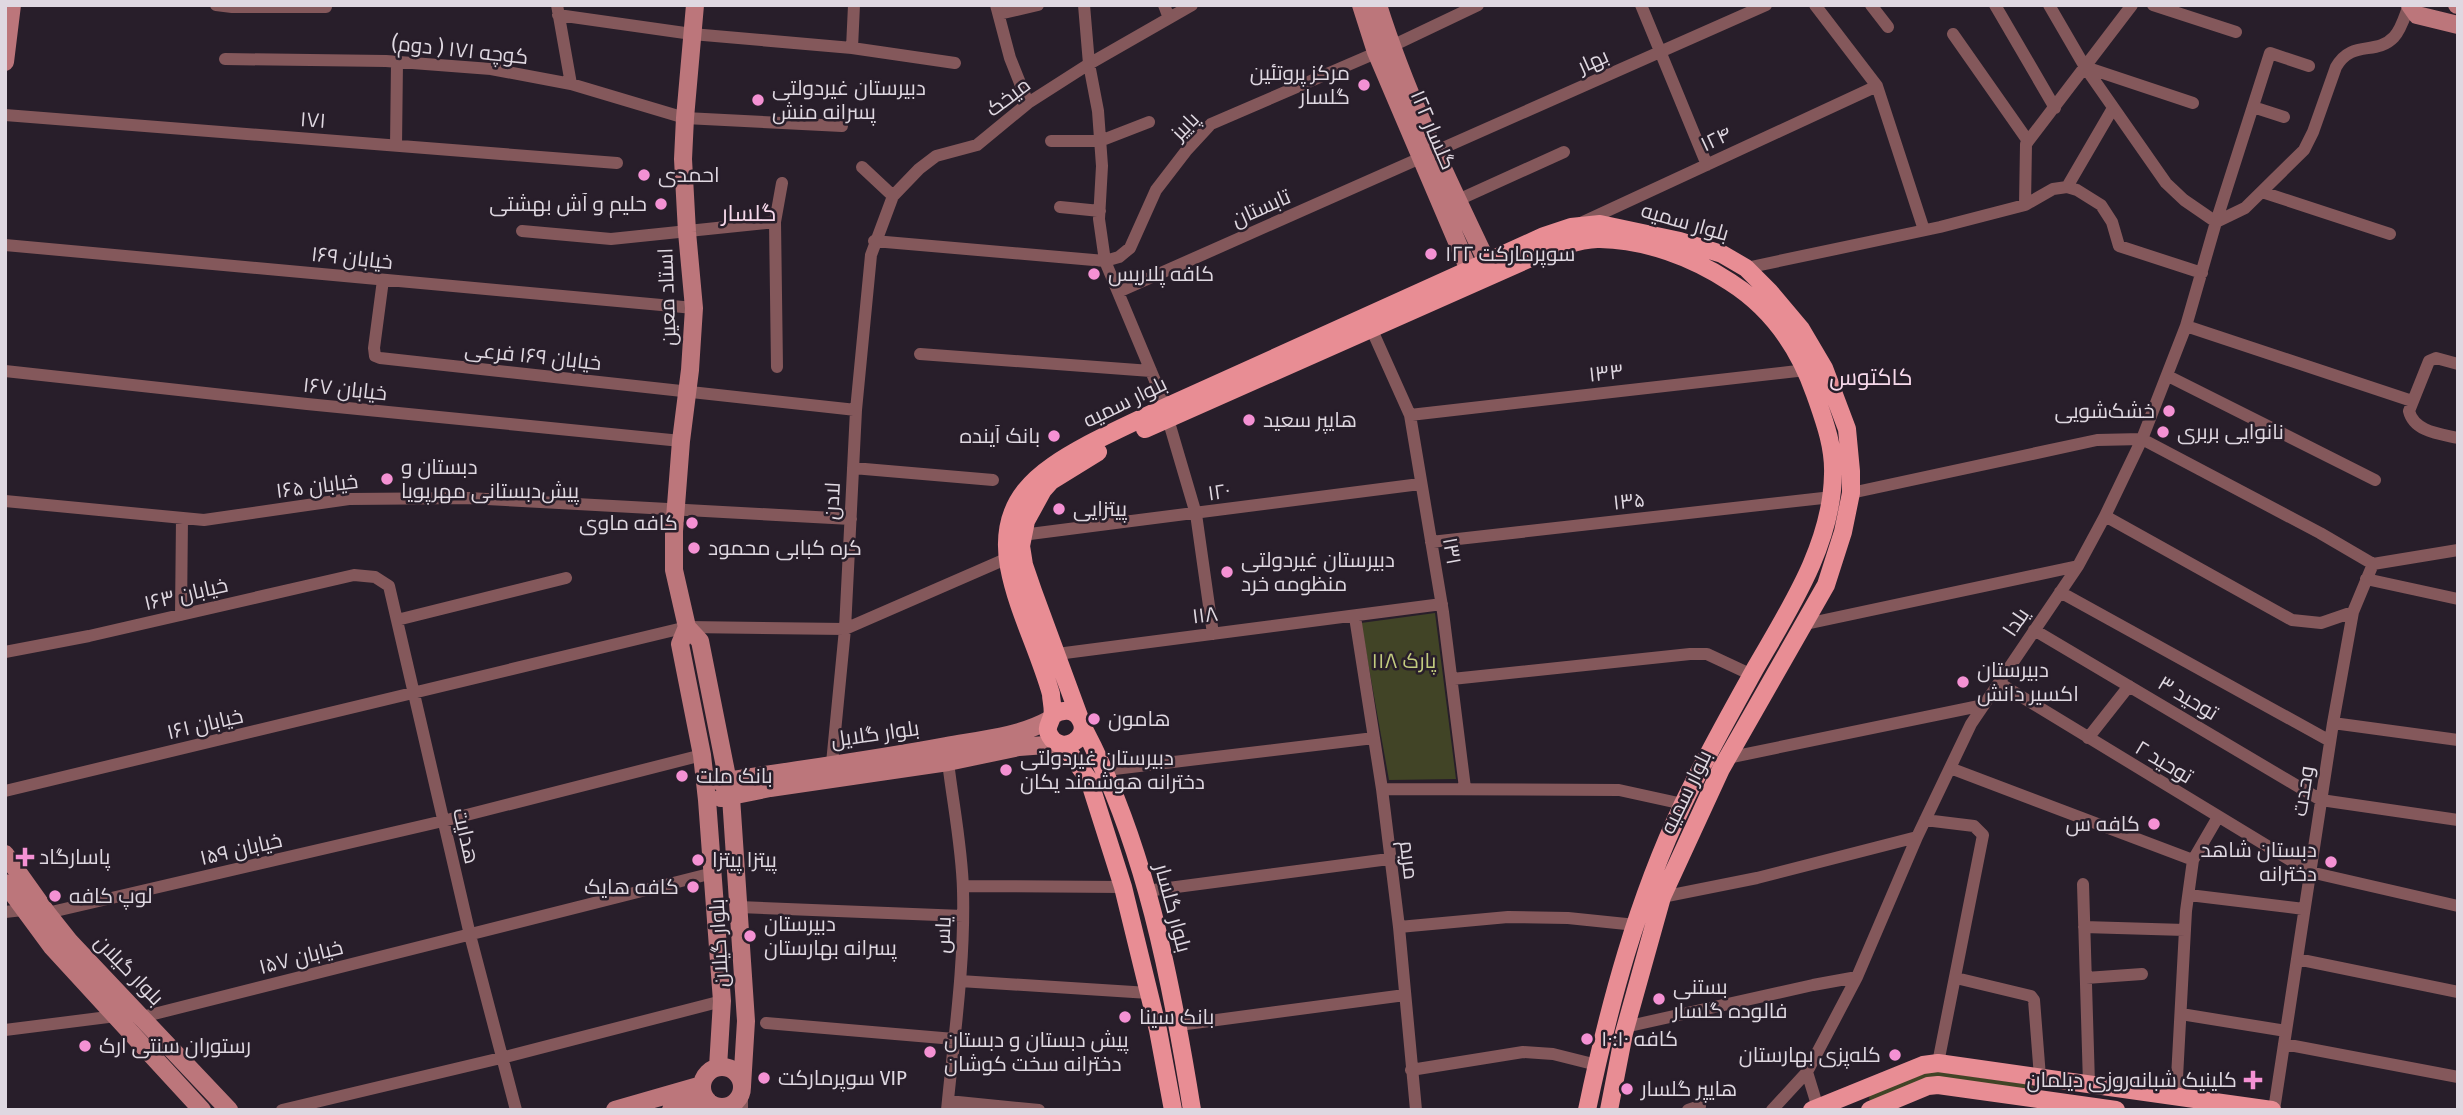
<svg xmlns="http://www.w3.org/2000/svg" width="2463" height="1115" viewBox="0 0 2463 1115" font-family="'Fira Sans Condensed',Cairo,sans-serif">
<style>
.green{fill:#414426}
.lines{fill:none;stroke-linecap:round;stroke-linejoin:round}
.minor{stroke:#84585b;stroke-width:12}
.secondary{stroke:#bc767b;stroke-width:18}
.primary{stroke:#e88d94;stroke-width:18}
.poi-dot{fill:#f491d3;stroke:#281e2a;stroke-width:2.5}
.labels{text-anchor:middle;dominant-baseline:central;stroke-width:5;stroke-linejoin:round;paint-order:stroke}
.street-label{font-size:21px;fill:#dfd8e1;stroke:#281e2a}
.poi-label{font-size:21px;fill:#dfd8e1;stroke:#281e2a;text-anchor:start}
.park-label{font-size:21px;fill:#c3cc7f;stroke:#281e2a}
.neighbourhood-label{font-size:23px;fill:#f7d9eb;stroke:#281e2a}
</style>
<rect width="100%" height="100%" fill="#281e2a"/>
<path class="green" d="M1435,613L1456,779L1389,780L1361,623Z
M1933,1071L2032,1085L2035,1090L1932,1078L1871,1101L1869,1099L1870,1093Z"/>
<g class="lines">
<path class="minor" d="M216,5L232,7H326
M557,5L571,84
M996,5L1010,58L1028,103
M1084,5L1089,64L1098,111L1102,166L1099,219L1105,261L1166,407
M1164,5L1169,18
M1641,5L1707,165
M1815,5L1877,86L1924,230
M1871,5L1888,27
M1995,5L2055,108
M2049,5L2085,67L2166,183L2184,200L2216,222
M2153,5L2236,32
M999,14L1038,5
M558,15L692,34L852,48L955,63
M1953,34L2028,141
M852,48L854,5
M225,59L386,61L491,69L571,84L685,118L842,126
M2085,67L2193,103
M2253,107L2284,117
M5,115L617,163
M1051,141H1100L1149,122
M396,146L397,62
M862,167L893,196
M2067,187L2113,108
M2262,192L2390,234
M1458,200L1564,152
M2025,205L2026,144L2132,5
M1060,207L1100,211
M2216,222L2245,208L2304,150L2313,132L2336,67C2352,39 2376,56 2394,37C2402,28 2405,15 2409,5
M1581,223L1877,86
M522,231L611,239L775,222
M874,241L1105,261L1119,257L1130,248L1156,190L1186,151L1211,124L1392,46L1478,5
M5,245L694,308
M1746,268L1940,227L2025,205L2053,189L2067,187L2077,190L2101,205L2112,222L2119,246L2202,273
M383,280L374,348L375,356L380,358L856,410
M1118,292L1766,5
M2186,326L2412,401
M1371,328L1410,415L1443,612L1465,788
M920,354L1151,371
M2458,364L2436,358L2429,361L2409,411C2414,432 2441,434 2458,438
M777,367L775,222L782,183
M5,371L307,404L681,441
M2168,376L2375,480
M1410,415L1806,370
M1168,419L1196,514L1213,634
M853,468L993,480
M1851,493L2097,440L2142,439L2320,533L2373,564
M5,501L204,520L349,499L468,498L851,519
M2105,516L2292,620L2321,623L2353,612
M1022,535L1420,484
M1431,542L1832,497
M2373,564L2458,550
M2366,579L2458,599
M2060,592L2330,741
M181,615L182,518
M1355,617L1382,789L1399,927L1416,1110
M397,620L566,578
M1801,625L2078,566
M2034,630L2321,800L2458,820
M5,652L89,636L354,575L375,577L389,586L470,935L516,1110
M1057,654L1442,604
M1452,679L1690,654H1707L1752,675
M1999,683L2310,872L2458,906
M2333,723L2458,740
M2088,738L2129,686
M1727,758L1984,705
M832,763L845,629L856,410L871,255L893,196L919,169L936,156L977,145L1028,103L1089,64L1192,5
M1950,768L2193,860
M1106,770L1374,738
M1382,789L1619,790L1683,804
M5,791L687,627L845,629L1008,558
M1925,820L1974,826L1983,835L1938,1063
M2083,884L2089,1084
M963,886L1123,887
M1146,891L1389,859
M2189,895L2304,909
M1662,897L1757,878L1917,837
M739,907L963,916
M5,912L23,910
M47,913L443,821L702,755
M1399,927L1508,917L1568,918L1636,925
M2084,927L2185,930
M2297,959L2458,992
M1956,978L2031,996L2034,1000L2040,1077
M2086,978L2142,974
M960,981L1149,993
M2181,1014L2286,1031
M142,1017L713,873
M766,1023L954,1039
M1179,1025L1405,995
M1625,1027L1813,985L1857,977
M5,1030L116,1016
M2284,1044L2458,1077
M1411,1070L1523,1052L1553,1054L1597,1065
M1807,1072L1818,1108
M742,1091V1110
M2176,1096L2186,911L2193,860L2218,817
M948,1101L1039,1110
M282,1110L501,1058L722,1001
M947,1110C954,1037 965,964 963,890C962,848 953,804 948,762
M1688,1110L1700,1106
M1772,1110L1807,1072L1857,977L1917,837L1971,724L2078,566L2105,516L2142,439L2186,326L2216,222L2270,53L2309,66
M2274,1110L2333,723L2353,612L2373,564"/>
<path class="secondary" d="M695,5L685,118L683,159L687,232L694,308L690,370L681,441L674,531V570L687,627L700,641L731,797L746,1021L742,1086
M1361,5L1376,52L1469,270
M1378,5C1406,94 1447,178 1487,262
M2410,5L2417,15L2458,25
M2457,5H2458
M5,62L12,5
M687,627L680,644L702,755L707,800L722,1001L718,1067
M720,782C795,770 871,760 946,746C980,740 1018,737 1049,720
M721,798L770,788L948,762L1019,747L1059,744
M5,854L47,913L70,942L229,1110
M5,883L52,947L202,1110
M702 1087a20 20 0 1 1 40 0a20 20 0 1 1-40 0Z
M615,1110L702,1085
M671,1110L707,1100"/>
<path class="primary" d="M1145,429L1551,249C1567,245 1584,238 1600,239C1646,240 1692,257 1730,282C1771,308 1799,348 1815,394C1824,420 1834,446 1833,474C1832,544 1790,608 1756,667C1731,712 1705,758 1683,804C1637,901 1609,1005 1587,1110
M1052,716C1061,709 1074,708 1080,719C1092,738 1061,756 1050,736C1045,728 1050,724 1052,716C1054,710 1051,700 1051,694C1039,651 1017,610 1009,567C997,500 1037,472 1089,444C1114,431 1140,419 1166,407L1544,236L1571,227L1600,224L1680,241L1722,254L1746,268L1769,291L1801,329L1824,368L1847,429L1851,471V493L1843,532L1826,585L1721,769L1662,897L1624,1033L1609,1110
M1079,716L1033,591L1024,565L1021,546L1026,521L1043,490L1051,481L1098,452
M1083,727C1145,844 1171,979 1192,1110
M1064,745L1089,780L1123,887L1158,1030L1173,1110
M1812,1110L1923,1065L1938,1063L2272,1110
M1870,1110L1928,1086L1938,1085L2116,1110"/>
</g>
<g class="poi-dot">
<circle cx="1364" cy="85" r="7"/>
<circle cx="758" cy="100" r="7"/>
<circle cx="644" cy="175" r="7"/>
<circle cx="661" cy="204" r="7"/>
<circle cx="1431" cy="254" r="7"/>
<circle cx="1094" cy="274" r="7"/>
<circle cx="2169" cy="411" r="7"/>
<circle cx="1249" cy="420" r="7"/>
<circle cx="2163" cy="432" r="7"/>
<circle cx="1054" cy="436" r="7"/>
<circle cx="387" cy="479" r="7"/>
<circle cx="1059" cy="509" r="7"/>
<circle cx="692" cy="523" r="7"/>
<circle cx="694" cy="548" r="7"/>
<circle cx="1227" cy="572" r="7"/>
<circle cx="1963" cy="682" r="7"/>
<circle cx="1094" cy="719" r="7"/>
<circle cx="1006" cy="770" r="7"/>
<circle cx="682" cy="776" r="7"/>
<circle cx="2154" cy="824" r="7"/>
<path d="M21.5 846.5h7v7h7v7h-7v7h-7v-7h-7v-7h7z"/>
<circle cx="698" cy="860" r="7"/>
<circle cx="2331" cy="862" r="7"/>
<circle cx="693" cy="887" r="7"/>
<circle cx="55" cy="896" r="7"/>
<circle cx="750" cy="936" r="7"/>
<circle cx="1659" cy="999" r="7"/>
<circle cx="1125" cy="1017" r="7"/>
<circle cx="1587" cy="1039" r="7"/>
<circle cx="85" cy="1046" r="7"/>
<circle cx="930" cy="1052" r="7"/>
<circle cx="1895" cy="1055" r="7"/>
<circle cx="764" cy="1078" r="7"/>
<path d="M2249.5 1069.5h7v7h7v7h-7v7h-7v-7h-7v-7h7z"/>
<circle cx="1627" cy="1089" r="7"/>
</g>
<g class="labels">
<g class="street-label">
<text transform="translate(460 50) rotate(6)">کوچه ۱۷۱ ( دوم)</text>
<text transform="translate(1593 61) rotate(-24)">بهار</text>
<text transform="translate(1008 97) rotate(-37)">میخک</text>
<text transform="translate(313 120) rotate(4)">۱۷۱</text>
<text transform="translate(1185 126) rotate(-46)">پاییز</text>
<text transform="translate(1433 130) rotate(67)">گلسار ۱۲۲</text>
<text transform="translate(1716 139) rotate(-25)">۱۲۴</text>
<text transform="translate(1261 208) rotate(-24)">تابستان</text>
<text transform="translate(1685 222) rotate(16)">بلوار سمیه</text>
<text transform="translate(352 258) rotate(6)">خیابان ۱۶۹</text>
<text transform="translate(667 297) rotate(-92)">استاد معین</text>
<text transform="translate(533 356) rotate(6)">خیابان ۱۶۹ فرعی</text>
<text transform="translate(1606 373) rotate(-6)">۱۳۳</text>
<text transform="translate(345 389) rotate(6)">خیابان ۱۶۷</text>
<text transform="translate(1125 402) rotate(-26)">بلوار سمیه</text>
<text transform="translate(317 486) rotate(-7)">خیابان ۱۶۵</text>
<text transform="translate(1219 492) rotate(-8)">۱۲۰</text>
<text transform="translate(832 501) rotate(-87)">لادن</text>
<text transform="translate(1629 501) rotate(-6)">۱۳۵</text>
<text transform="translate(1452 551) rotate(80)">۱۳۱</text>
<text transform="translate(186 594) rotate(-13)">خیابان ۱۶۳</text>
<text transform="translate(1205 615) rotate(-7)">۱۱۸</text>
<text transform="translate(2016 622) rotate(-56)">یلدا</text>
<text transform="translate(2188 698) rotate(31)">توحید ۳</text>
<text transform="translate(205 724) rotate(-13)">خیابان ۱۶۱</text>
<text transform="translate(875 734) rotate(-8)">بلوار گلایل</text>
<text transform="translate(2164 762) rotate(31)">توحید ۲</text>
<text transform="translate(2303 791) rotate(-81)">وحدت</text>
<text transform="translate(1686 792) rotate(-64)">بلوار سمیه</text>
<text transform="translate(466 836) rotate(77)">هدایت</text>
<text transform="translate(241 849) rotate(-13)">خیابان ۱۵۹</text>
<text transform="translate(1409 860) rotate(83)">مریم</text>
<text transform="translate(1173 908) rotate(75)">بلوار گلسار</text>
<text transform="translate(943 935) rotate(-88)">یاس</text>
<text transform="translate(719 943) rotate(-93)">بلوار گیلان</text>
<text transform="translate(301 957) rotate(-14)">خیابان ۱۵۷</text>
<text transform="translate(129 970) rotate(46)">بلوار گیلان</text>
</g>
<g class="poi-label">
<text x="1350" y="73" text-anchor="end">مرکز پروتئین<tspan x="1350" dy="24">گلسار</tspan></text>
<text x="772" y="88">دبیرستان غیردولتی<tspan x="772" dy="24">پسرانه منش</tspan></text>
<text x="658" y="175">احمدی</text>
<text x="647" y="204" text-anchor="end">حلیم و آش بهشتی</text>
<text x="1445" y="254">سوپرمارکت ۱۲۲</text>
<text x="1108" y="274">کافه پلاریس</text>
<text x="2155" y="411" text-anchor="end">خشک‌شویی</text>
<text x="1263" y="420">هایپر سعید</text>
<text x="2177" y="432">نانوایی بربری</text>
<text x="1040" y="436" text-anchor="end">بانک آینده</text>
<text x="401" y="467">دبستان و<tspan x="401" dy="24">پیش‌دبستانی مهرپویا</tspan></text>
<text x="1073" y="509">پیتزایی</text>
<text x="678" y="523" text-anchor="end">کافه ماوی</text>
<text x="708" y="548">کره کبابی محمود</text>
<text x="1241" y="560">دبیرستان غیردولتی<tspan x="1241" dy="24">منظومه خرد</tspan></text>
<text x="1977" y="670">دبیرستان<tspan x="1977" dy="24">اکسیر دانش</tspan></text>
<text x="1108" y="719">هامون</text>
<text x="1020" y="758">دبیرستان غیردولتی<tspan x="1020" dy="24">دخترانه هوشمند یکان</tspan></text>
<text x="696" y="776">بانک ملت</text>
<text x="2140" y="824" text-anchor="end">کافه س</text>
<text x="2317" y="850" text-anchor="end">دبستان شاهد<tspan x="2317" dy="24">دخترانه</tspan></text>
<text x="39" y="857">پاسارگاد</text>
<text x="712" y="860">پیتزا پیتزا</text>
<text x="679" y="887" text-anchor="end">کافه هایک</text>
<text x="69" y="896">لوپ کافه</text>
<text x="764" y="924">دبیرستان<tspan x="764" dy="24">پسرانه بهارستان</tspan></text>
<text x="1673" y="987">بستنی<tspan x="1673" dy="24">فالوده گلسار</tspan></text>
<text x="1139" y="1017">بانک سینا</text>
<text x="1601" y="1039">کافه ۱۰:۱۰</text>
<text x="944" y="1040">پیش دبستان و دبستان<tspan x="944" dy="24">دخترانه سخت کوشان</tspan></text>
<text x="99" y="1046">رستوران سنتی ارک</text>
<text x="1881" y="1055" text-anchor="end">کله‌پزی بهارستان</text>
<text x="778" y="1078">سوپرمارکت VIP</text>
<text x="2237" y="1080" text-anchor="end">کلینیک شبانه‌روزی دیلمان</text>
<text x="1641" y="1089">هایپر گلسار</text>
</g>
<g class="park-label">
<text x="1404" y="661">پارک ۱۱۸</text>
</g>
<g class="neighbourhood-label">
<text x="749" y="213">گلسار</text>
<text x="1871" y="377">کاکتوس</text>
</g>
</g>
<rect width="2463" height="1115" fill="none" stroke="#dfd8e1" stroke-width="14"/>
</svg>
